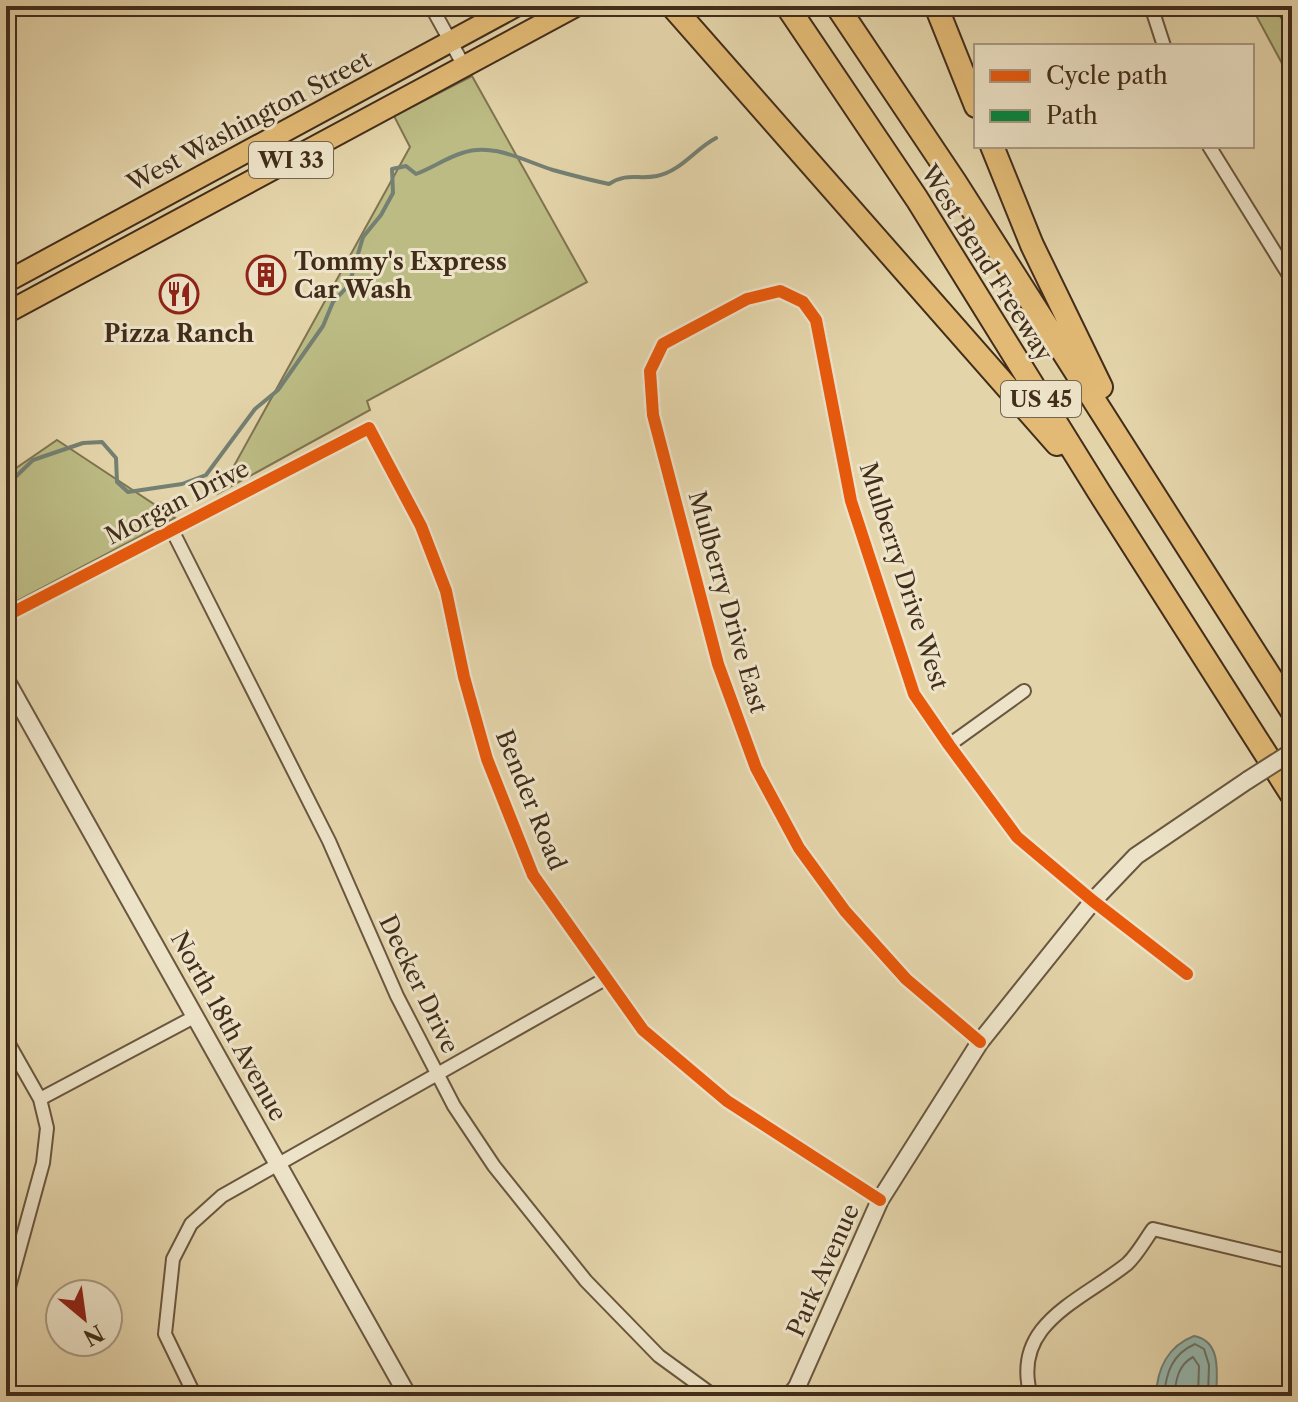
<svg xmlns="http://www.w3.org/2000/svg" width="1298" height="1402" viewBox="0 0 1298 1402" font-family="'Libre Caslon Text',serif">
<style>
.green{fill:#bcbb84;stroke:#7f7450;stroke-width:2}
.water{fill:#96b7ae;stroke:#748073;stroke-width:2}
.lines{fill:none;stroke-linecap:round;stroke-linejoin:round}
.shore{stroke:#6c7264;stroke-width:2}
.stream{stroke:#748073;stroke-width:4}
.minor-casing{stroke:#6a573f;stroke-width:16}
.tertiary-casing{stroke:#6a573f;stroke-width:20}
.primary-casing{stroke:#422d1b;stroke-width:24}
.motorway-casing{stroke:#422d1b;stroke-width:26}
.minor{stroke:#ede3c8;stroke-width:12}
.tertiary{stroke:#ede3c8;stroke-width:16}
.primary{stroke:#e2ba75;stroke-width:20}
.motorway{stroke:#e2ba75;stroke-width:22}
.tertiary-bridge-casing{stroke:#6a573f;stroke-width:20;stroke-linecap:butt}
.tertiary-bridge{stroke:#ede3c8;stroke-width:16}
.quiet{stroke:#00873e;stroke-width:10;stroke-dasharray:20 10;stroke-linecap:butt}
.cycleway-casing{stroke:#ede3c8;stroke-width:17}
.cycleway{stroke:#e8590c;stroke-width:12}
.labels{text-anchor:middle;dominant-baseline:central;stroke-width:6;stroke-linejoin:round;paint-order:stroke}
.shield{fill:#ede3c8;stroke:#75644f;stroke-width:2}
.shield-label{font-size:22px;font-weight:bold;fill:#422d1b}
.street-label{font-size:24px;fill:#422d1b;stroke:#ede3c8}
.poi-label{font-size:24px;font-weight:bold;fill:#422d1b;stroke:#ede3c8;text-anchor:start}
</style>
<rect width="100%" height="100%" fill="#e4d4aa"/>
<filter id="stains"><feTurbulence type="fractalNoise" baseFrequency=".0025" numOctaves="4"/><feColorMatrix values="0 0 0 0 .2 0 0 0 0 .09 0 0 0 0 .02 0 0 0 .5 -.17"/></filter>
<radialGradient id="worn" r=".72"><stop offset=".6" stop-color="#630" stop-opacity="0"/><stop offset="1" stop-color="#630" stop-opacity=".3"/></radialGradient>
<path class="green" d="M1251,6H1292V82Z
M472,76L587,282L367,401L370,410L219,493L410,147L394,116Z
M57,440L175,518L6,607V475Z"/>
<path class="water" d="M1194,1336C1222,1341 1217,1374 1216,1396H1156C1157,1369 1168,1346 1194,1336Z"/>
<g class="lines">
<path class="shore" d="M1164,1396C1166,1373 1172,1354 1195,1344L1204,1349L1209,1365L1208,1396
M1174,1396C1176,1380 1178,1365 1193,1357L1199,1366L1198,1396"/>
<path class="stream" d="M6,486L33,460L83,443L102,442L116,458L117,482L128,492L182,484L206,475L255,409L278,390L323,326L333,302L349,285L363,237L381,215L393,193L392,169L406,166L416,174C432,168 446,158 462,153C493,142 524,161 553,170C571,175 590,180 609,184C628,172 637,180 657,176C681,171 695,149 716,138"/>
<g class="minor-casing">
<path id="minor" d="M431,6L464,66
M1151,6L1164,46
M1209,146L1292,280
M172,530L329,841L397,996L454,1106L494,1166L586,1281L659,1356L714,1396
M6,616L369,428L421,526L446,591L464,677L487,759L533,875L643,1030L727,1101L880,1200
M949,745L1024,691
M6,1039L40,1099L47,1128L43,1163L6,1298
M980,1042L906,979L845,911L799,848L756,768L718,664L653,415L650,371L663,344L747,299L780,291L803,302L816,320L851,501L914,694L949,745L1017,837L1093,901L1187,974
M40,1099L196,1016
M195,1396L165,1334L173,1259L191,1224L222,1196L605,979
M1031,1396C1010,1324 1081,1301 1127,1264C1137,1255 1145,1240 1153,1229L1292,1262"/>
</g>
<g class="tertiary-casing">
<path id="tertiary" d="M6,680L408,1396
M790,1396L797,1387L880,1200L980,1042L1093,901L1136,856L1248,780"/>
</g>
<g class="primary-casing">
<path id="primary" d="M6,282L516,6
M6,313L576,6"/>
</g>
<g class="motorway-casing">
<path id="motorway" d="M672,6L1057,444
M787,6L917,199L1099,492L1292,795
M837,6L955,182L1292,711
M936,6L976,106
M992,146L1032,245L1101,387"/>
</g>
<use href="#minor" class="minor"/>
<use href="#tertiary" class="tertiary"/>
<use href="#primary" class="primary"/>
<use href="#motorway" class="motorway"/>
<g class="tertiary-bridge-casing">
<path id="tertiary-bridge" d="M1248,780L1292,752"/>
</g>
<use href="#tertiary-bridge" class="tertiary-bridge"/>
<path class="quiet" d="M1283,6L1284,15L1292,24"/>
<g class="cycleway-casing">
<path id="cycleway" d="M6,616L369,428L421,526L446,591L464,677L487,759L533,875L643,1030L727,1101L880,1200
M980,1042L906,979L845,911L799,848L756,768L718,664L653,415L650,371L663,344L747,299L780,291L803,302L816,320L851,501L914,694L949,745L1017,837L1093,901L1187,974"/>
</g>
<use href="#cycleway" class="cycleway"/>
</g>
<defs>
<g id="building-ring" transform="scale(2)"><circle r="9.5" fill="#ede3c8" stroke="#8f2418" stroke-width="1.5"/><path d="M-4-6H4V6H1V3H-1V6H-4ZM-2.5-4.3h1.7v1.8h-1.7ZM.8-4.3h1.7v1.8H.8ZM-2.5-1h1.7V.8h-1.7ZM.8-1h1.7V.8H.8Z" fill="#8f2418"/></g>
<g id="restaurant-ring" transform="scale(2)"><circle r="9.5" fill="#ede3c8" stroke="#8f2418" stroke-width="1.5"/><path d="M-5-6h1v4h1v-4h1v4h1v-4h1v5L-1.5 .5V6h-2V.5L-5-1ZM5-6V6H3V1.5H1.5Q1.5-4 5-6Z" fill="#8f2418"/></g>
</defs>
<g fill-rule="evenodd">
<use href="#building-ring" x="266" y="275"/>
<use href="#restaurant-ring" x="179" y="294"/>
</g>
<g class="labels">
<g class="shield">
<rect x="249" y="142" width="84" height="36" rx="6"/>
<rect x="1001" y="381" width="80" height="36" rx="6"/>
</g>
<g class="shield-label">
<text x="291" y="160">WI 33</text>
<text x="1041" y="399">US 45</text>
</g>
<g class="street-label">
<text transform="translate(249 121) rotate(-28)">West Washington Street</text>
<text transform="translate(987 263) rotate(58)">West Bend Freeway</text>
<text transform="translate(177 502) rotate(-27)">Morgan Drive</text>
<text transform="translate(904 576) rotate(72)">Mulberry Drive West</text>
<text transform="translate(728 602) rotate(74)">Mulberry Drive East</text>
<text transform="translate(531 800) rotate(68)">Bender Road</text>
<text transform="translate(419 984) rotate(64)">Decker Drive</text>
<text transform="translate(229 1026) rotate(61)">North 18th Avenue</text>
<text transform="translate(823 1270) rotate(-66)">Park Avenue</text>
</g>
<g class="poi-label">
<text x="294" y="261">Tommy's Express<tspan x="294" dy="28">Car Wash</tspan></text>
<text x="179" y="333" text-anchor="middle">Pizza Ranch</text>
</g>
</g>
<rect width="1298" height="1402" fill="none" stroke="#e4d4aa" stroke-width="32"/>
<rect x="8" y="8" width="1282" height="1386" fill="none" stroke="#422d1b" stroke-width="4"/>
<rect x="16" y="16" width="1266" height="1370" fill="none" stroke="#422d1b" stroke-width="2"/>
<rect x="974" y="44" width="280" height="104" fill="#ede3c8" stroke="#a99a83" stroke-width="2"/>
<rect x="990" y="70" width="40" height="12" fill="#e8590c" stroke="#a99a83" stroke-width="2"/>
<text x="1046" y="84" font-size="24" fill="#422d1b">Cycle path</text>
<rect x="990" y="110" width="40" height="12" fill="#00873e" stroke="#a99a83" stroke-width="2"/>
<text x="1046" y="124" font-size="24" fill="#422d1b">Path</text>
<g transform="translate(84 1318) rotate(151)"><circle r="38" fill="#ede3c8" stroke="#a99a83" stroke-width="2"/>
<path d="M0-6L14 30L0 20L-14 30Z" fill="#8f2418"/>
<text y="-12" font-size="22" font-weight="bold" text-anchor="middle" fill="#422d1b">N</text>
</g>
<rect width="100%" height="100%" filter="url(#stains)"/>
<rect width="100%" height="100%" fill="url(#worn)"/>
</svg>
